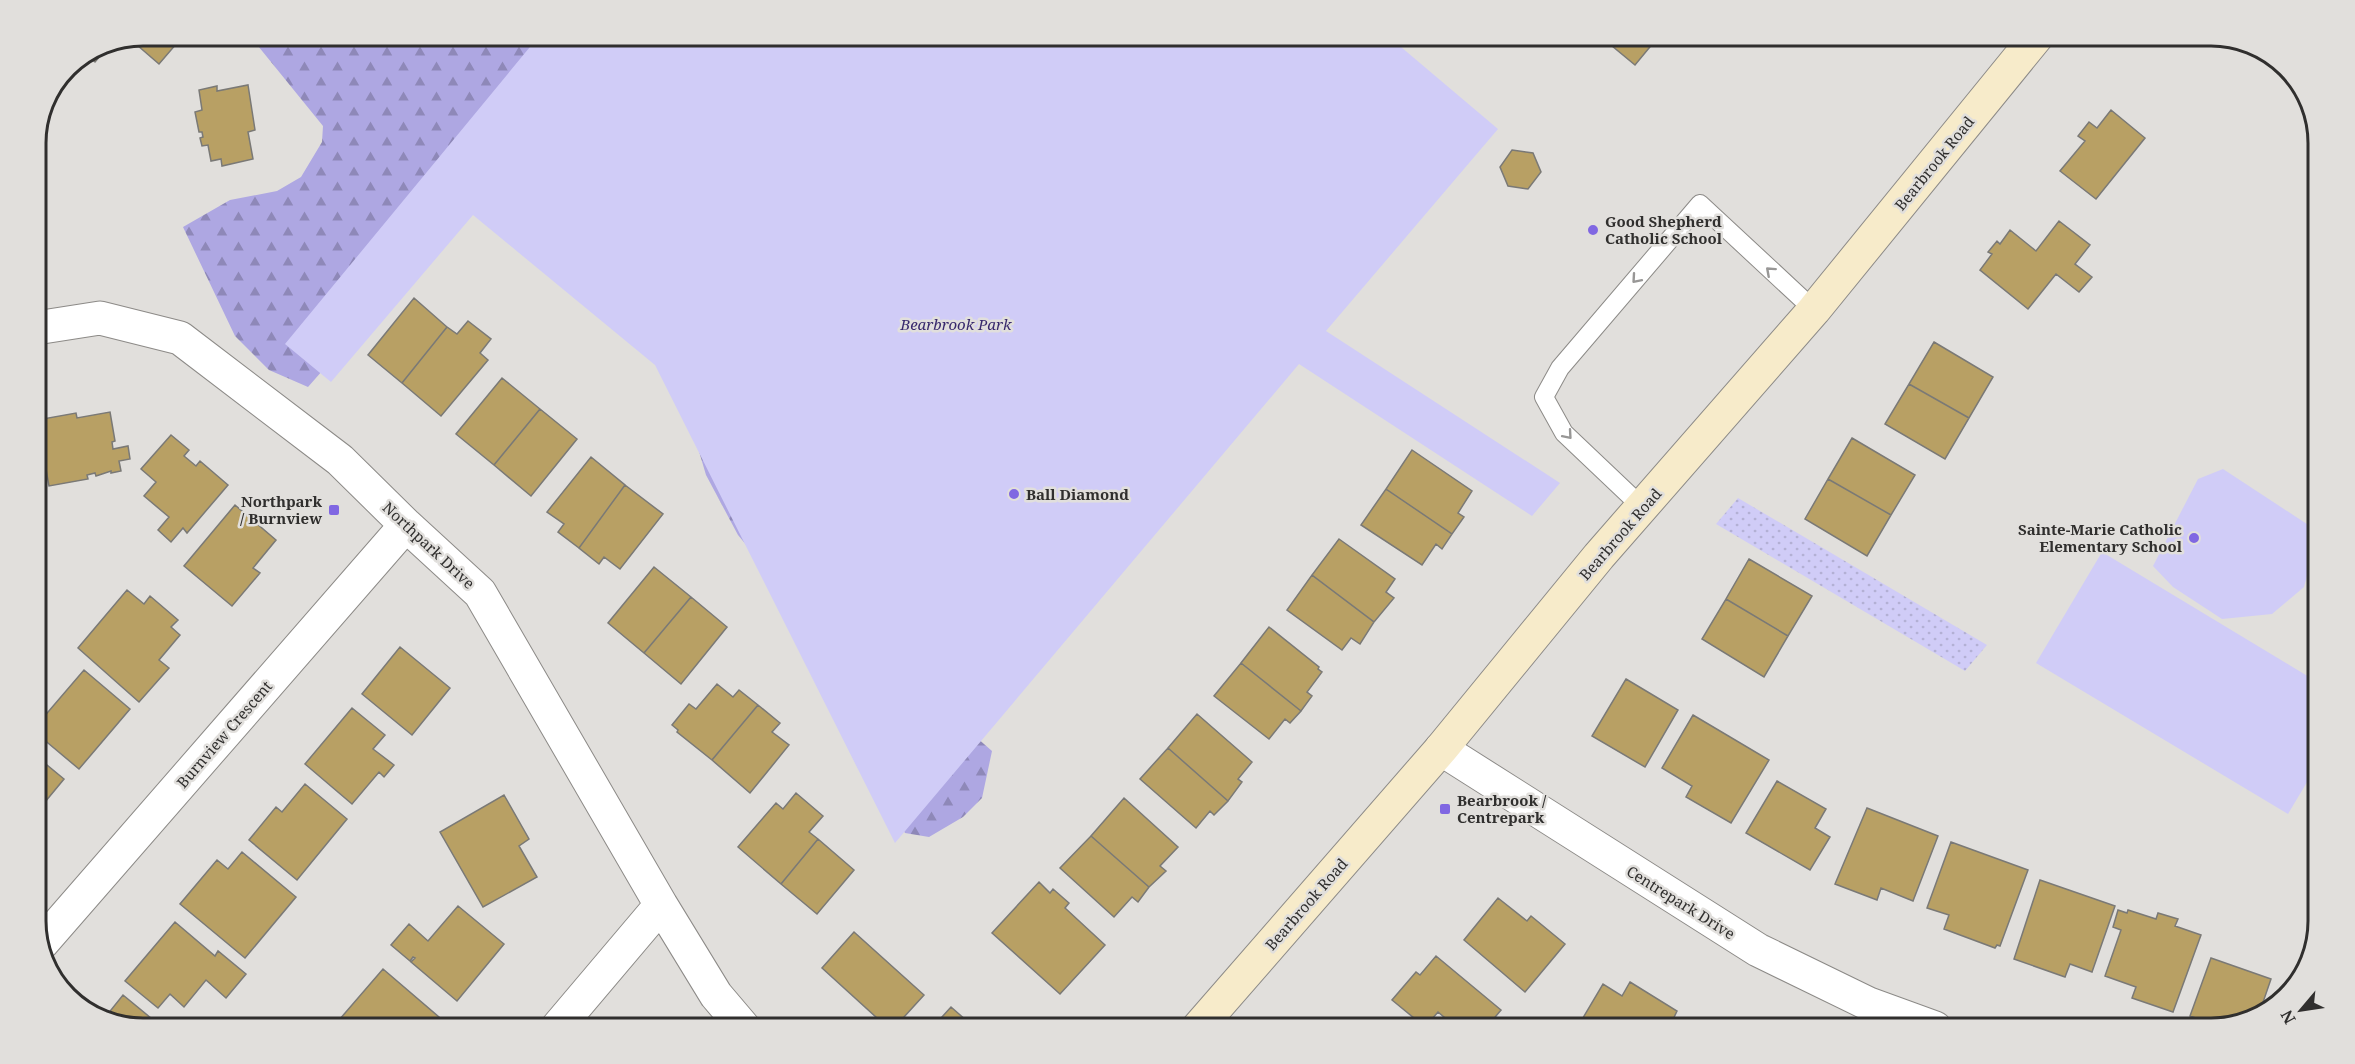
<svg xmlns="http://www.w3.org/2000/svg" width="2355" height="1064" viewBox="0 0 2355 1064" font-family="'Noto Serif',serif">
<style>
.grass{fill:url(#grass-dots)}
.forest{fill:url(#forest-firs)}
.park{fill:#d0ccf7}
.building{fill:#b8a064;stroke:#7a7976;stroke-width:1.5}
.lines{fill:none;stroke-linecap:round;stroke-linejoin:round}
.lane-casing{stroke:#8c8a87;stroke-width:20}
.street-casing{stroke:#8c8a87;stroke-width:35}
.secondary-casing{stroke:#8c8a87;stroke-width:35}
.lane{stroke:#fff;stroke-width:18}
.street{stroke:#fff;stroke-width:33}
.secondary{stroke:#f7ebca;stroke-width:33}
.oneway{stroke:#989796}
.poi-dot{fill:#8067e2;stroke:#e1dfdc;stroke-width:2}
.labels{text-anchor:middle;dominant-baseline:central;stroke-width:5;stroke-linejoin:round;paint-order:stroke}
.street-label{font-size:15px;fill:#302f2e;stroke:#e1dfdc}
.poi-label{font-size:15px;font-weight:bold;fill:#302f2e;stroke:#e1dfdc;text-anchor:start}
.park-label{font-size:15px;font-style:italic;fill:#38296d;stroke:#e1dfdc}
.rim{fill:none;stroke:#302f2e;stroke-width:3}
</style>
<defs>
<pattern id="grass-dots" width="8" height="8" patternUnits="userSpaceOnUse" patternTransform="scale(1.5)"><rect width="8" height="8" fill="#d0ccf7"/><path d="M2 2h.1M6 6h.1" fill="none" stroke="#b3b0d4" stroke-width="1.8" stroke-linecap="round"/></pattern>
<pattern id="forest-firs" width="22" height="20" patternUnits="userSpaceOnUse" patternTransform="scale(1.5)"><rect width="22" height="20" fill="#aea7e2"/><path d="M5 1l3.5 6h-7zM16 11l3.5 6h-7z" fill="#8e88b8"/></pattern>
</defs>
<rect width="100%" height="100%" fill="#e1dfdc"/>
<path class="grass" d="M1738,498L1987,645L1965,671L1716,524Z"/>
<path class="forest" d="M250,36H573L952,716L992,751L982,798L963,817L929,837L905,833L771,575L738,535L706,475L691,424L659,365L471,202L308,387L269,370L235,336L183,227L230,200L277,191L301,177L322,142L323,126Z"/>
<path class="park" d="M539,36H1388L1498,129L1326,331L1560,483L1532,516L1299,364L895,843L655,365L473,215L331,382L285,344Z
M2223,469L2319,532L2304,587L2272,614L2222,619L2173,587L2153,566L2198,479Z
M2102,552L2319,683V762L2288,814L2036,663Z"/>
<path class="building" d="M144,36H183L159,64L130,39Z
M938,36H995V41L938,44Z
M1600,36H1659L1635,65Z
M112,42L95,62L87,55L103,44Z
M248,85L255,130L248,132L253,159L222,166L221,159L211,161L208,145L202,146L200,138L203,137L202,132H199L195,112L202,110L199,90L217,86V91Z
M2111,110L2145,138L2096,199L2060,171L2085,141L2078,136L2089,122L2097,128Z
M1512,150L1533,153L1541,172L1528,189L1508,186L1500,167Z
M2059,221L2090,245L2075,264L2092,277L2079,292L2056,274L2028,309L1980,270L1992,254L1988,252L1997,241L2000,244L2010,230L2036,251Z
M414,298L447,327L402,383L368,355Z
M468,321L491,339L480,353L488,360L441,416L402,383L447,327L457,334Z
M1934,342L1993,377L1969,418L1909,384Z
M502,378L540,409L494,465L456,434Z
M1909,384L1969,418L1945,459L1885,424Z
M540,409L577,439L531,496L494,465Z
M110,412L115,441L112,442L113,449L128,446L130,459L119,461L121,471L111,473V471L96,476L95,473L87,475L88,479L49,486L37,420L76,413L77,418Z
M171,435L189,450L184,456L196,466L200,461L228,485L187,533L183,528L171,542L158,530L169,517L144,496L156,482L141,469Z
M1852,438L1915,475L1891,515L1828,479Z
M1412,450L1472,491L1458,513L1464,517L1452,534L1386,489Z
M591,457L625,485L579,548L558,532L564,524L547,512Z
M1828,479L1891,515L1867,556L1805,519Z
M625,485L663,514L620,569L604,557L599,564L579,548Z
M1386,489L1452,534L1442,549L1436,544L1422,565L1361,525Z
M235,505L276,540L253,568L260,573L232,606L184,566Z
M1339,539L1395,579L1386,592L1394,598L1374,622L1312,575Z
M1749,559L1812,596L1788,636L1726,599Z
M654,567L691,597L644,653L608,623Z
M1312,575L1374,622L1360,644L1351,638L1342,650L1287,610Z
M127,590L144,604L150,596L178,620L171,627L180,635L159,660L169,668L139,702L78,648Z
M691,597L727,627L681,684L644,653Z
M1726,599L1788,636L1764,677L1702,639Z
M1269,627L1319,667L1318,669L1322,672L1307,692L1312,696L1301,711L1241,663Z
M400,647L450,688L412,735L362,694Z
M1241,663L1301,711L1290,723L1285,719L1269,739L1214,696Z
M84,670L130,709L79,769L36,733V726Z
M1626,679L1678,710L1645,767L1592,736Z
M717,684L733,697L739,690L758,705L712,760L677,732L678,730L672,725L689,704L696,709Z
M758,705L780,723L772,732L789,745L750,793L712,760Z
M352,708L385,735L373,749L394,765L384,777L379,772L352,804L305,764Z
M1197,714L1252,762L1238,779L1242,782L1228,801L1168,748Z
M1693,715L1769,760L1731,823L1686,797L1692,786L1662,768Z
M1168,748L1228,801L1214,815L1210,811L1196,828L1140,779Z
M36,756L64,779L36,813Z
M1777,781L1826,809L1815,828L1830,837L1810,870L1746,833Z
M305,784L347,819L297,880L249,840L276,807L282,812Z
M796,793L823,816L809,832L818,839L781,884L738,847L776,803L783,809Z
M504,795L529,839L519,846L537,877L483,907L440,832Z
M1124,798L1178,847L1160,866L1166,871L1149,887L1091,836Z
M1867,808L1938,836L1913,901L1881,888L1877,900L1835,884Z
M1091,836L1149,887L1138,902L1132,897L1114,917L1060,868Z
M818,839L854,870L817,914L781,884Z
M1951,842L2028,870L2000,946L1997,945L1995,948L1944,929L1949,915L1927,908Z
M242,852L296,897L245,958L180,904L217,860L228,869Z
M2040,880L2115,906L2092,972L2070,964L2065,977L2014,959Z
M1039,882L1050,893L1053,889L1069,903L1065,908L1105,945L1060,994L992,933Z
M1498,898L1527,921L1531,916L1565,944L1525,992L1464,940Z
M458,906L504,944L457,1001L411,962L415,958L413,957L410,961L391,945L409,924L428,941Z
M2118,910L2127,913L2128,910L2156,919L2158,913L2178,919L2175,926L2201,935L2173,1012L2132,998L2136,987L2105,976L2121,930L2113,927Z
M175,922L215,956L218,951L246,974L226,998L206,980L184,1007L170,994L158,1008L125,981Z
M854,932L924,995L894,1028H888L822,968Z
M1436,956L1501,1010L1486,1028H1457L1438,1012L1425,1027L1392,1000L1416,972L1420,975Z
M2211,958L2271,979L2259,1014L2219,1026L2190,1016Z
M383,969L446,1023L442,1028L333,1027Z
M1630,982L1677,1011L1669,1028H1577L1603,984L1622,996Z
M123,995L163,1028H144L103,1020Z
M951,1007L975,1028H932Z
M1371,1021L1380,1028H1365Z"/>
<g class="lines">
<g class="lane-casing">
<path id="lane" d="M1642,507L1564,433L1544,397L1560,368L1700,204L1814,310"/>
</g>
<g class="street-casing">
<path id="street" d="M36,328L100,318L180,338L340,460L406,525L480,593L661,905L716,995L744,1028
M1441,749L1758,950L1869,1004L1935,1028
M42,943L406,525
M557,1028L661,905"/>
</g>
<g class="secondary-casing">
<path id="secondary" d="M1198,1028L1441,749L1599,556L1814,310L2037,36"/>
</g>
<use href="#lane" class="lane"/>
<use href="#street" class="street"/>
<use href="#secondary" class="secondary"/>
</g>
<defs><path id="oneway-chevron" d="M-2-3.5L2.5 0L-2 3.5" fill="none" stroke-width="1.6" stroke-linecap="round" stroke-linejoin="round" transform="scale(1.5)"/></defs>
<g class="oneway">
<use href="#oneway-chevron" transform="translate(1770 271) rotate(-138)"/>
<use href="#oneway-chevron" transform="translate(1636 279) rotate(131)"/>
<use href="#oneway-chevron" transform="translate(1568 435) rotate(49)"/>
</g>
<g class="poi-dot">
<circle cx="1593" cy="230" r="6"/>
<circle cx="1014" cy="494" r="6"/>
<rect x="328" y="504" width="12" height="12" rx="3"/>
<circle cx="2194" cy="538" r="6"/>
<rect x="1439" y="803" width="12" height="12" rx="3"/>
</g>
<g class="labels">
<g class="street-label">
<text transform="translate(1934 163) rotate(-51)">Bearbrook Road</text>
<text transform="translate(1620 534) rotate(-49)">Bearbrook Road</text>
<text transform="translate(429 545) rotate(43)">Northpark Drive</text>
<text transform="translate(224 734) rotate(-49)">Burnview Crescent</text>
<text transform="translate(1681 902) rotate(32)">Centrepark Drive</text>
<text transform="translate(1306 904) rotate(-49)">Bearbrook Road</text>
</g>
<g class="poi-label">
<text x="1605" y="221">Good Shepherd<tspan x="1605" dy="17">Catholic School</tspan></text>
<text x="1026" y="494">Ball Diamond</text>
<text x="322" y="501" text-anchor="end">Northpark<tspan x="322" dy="17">/ Burnview</tspan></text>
<text x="2182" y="529" text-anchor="end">Sainte-Marie Catholic<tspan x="2182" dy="17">Elementary School</tspan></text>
<text x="1457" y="800">Bearbrook /<tspan x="1457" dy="17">Centrepark</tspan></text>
</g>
<g class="park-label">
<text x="956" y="324">Bearbrook Park</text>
</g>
</g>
<path d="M0 0H2355V1064H0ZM143 46H2211A97 97 0 0 1 2308 143V921A97 97 0 0 1 2211 1018H143A97 97 0 0 1 46 921V143A97 97 0 0 1 143 46Z" fill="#e1dfdc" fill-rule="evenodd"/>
<path class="rim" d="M143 46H2211A97 97 0 0 1 2308 143V921A97 97 0 0 1 2211 1018H143A97 97 0 0 1 46 921V143A97 97 0 0 1 143 46Z"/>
<g transform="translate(2301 1010) rotate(241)" stroke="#e1dfdc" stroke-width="4.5" paint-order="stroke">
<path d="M0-4.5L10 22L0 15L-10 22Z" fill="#302f2e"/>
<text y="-9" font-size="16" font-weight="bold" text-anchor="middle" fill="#302f2e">N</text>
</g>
</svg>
